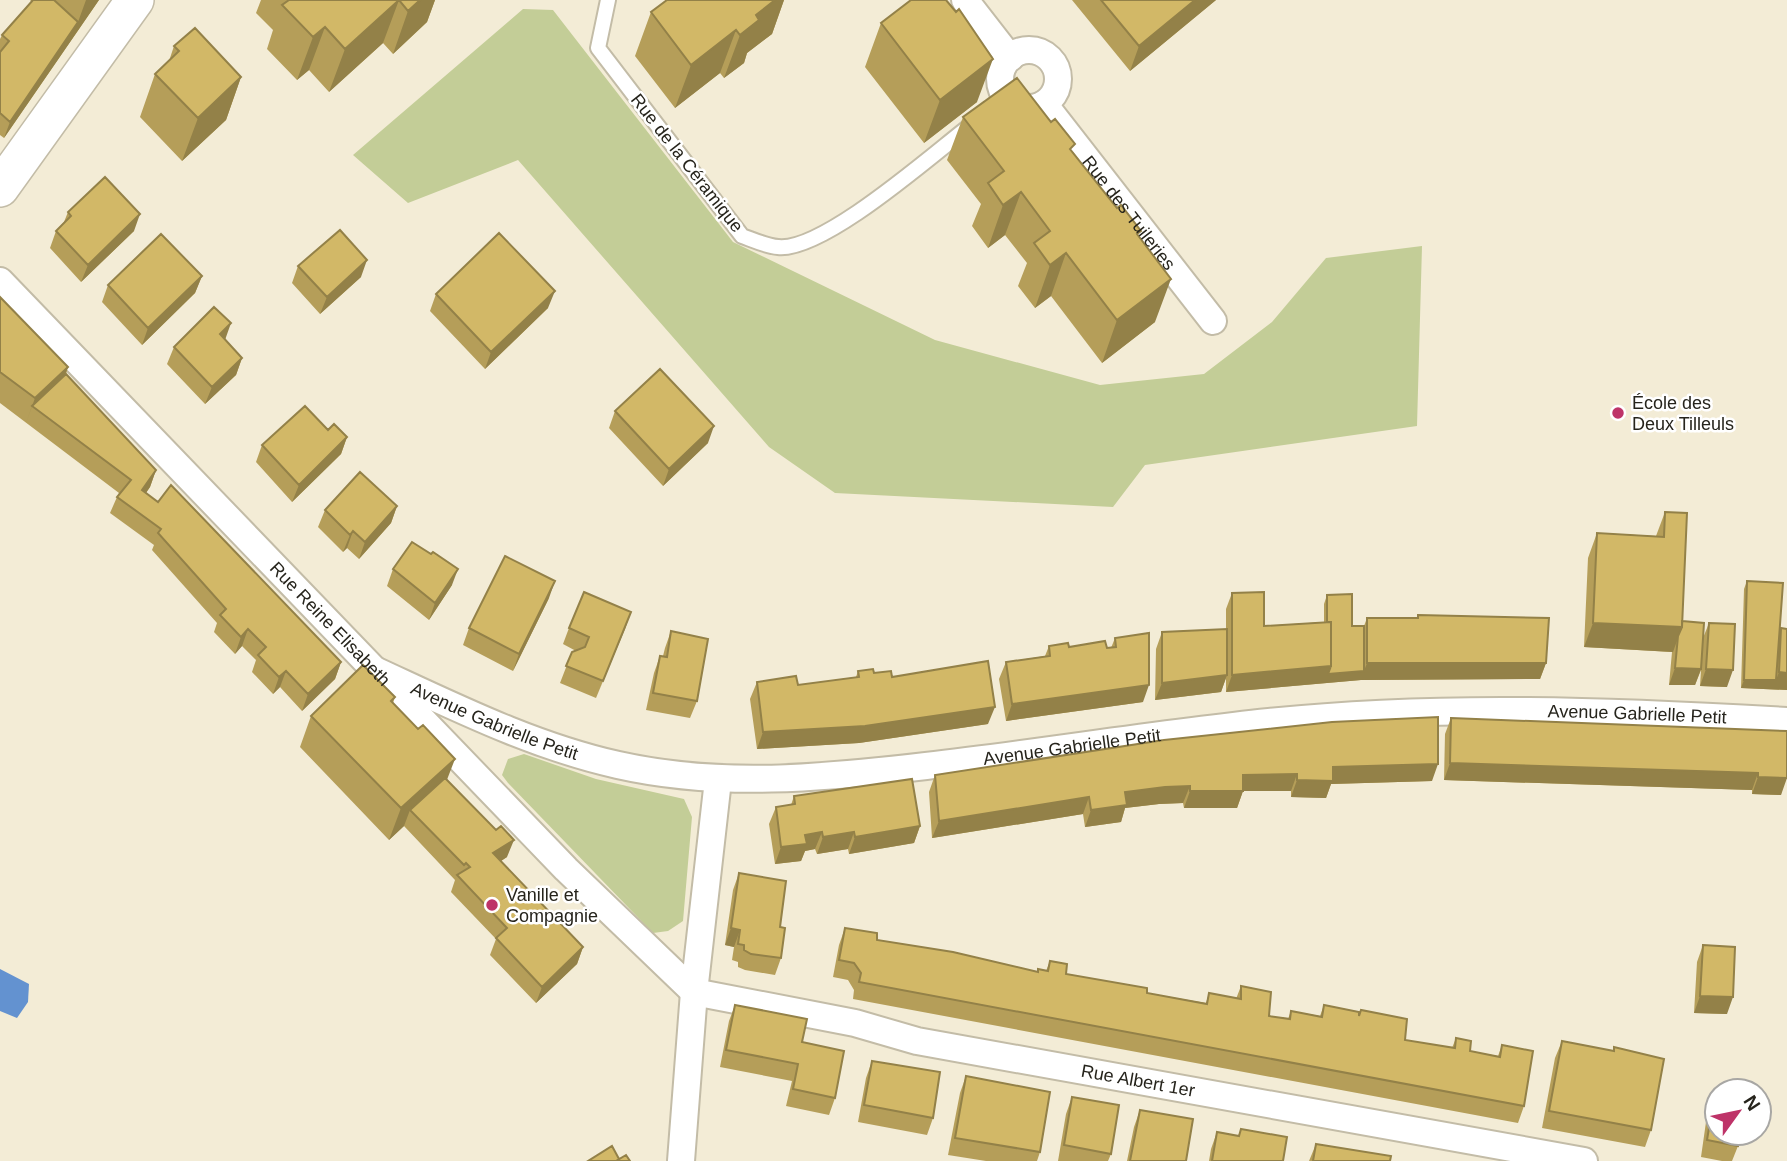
<svg xmlns="http://www.w3.org/2000/svg" width="1787" height="1161" viewBox="0 0 1787 1161" font-family="Arial,sans-serif">
<style>
.green{fill:#c3cd97}
.water{fill:#6392d0}
.lines{fill:none;stroke-linecap:round;stroke-linejoin:round}
.lane-casing{stroke:#c3bca7;stroke-width:18}
.street-casing{stroke:#c3bca7;stroke-width:30}
.secondary-casing{stroke:#c3bca7;stroke-width:40}
.lane{stroke:#fff;stroke-width:14}
.street{stroke:#fff;stroke-width:26}
.secondary{stroke:#fff;stroke-width:37}
.wall{fill:#b59e59}
.shaded-wall{fill:#938148}
.building{fill:#d2b867;stroke:#938148;stroke-width:2}
.poi-dot{fill:#be3368;stroke:#fff;stroke-width:2.5}
.labels{text-anchor:middle;dominant-baseline:central;stroke-width:5;stroke-linejoin:round;paint-order:stroke}
.street-label{font-size:18px;fill:#26241c;stroke:#fff}
.poi-label{font-size:18px;fill:#26241c;stroke:#fff;text-anchor:start}
</style>
<rect width="100%" height="100%" fill="#f3ecd6"/>
<path class="green" d="M523,9L553,10L733,242L935,340L1100,385L1204,374L1272,322L1326,258L1422,246L1417,426L1145,465L1113,507L835,493L769,447L518,160L408,203L353,155Z
M524,754L596,779L684,799L692,817L683,921L668,931L653,933L508,783L502,775L508,759Z"/>
<path class="water" d="M0,969L29,984L28,1002L17,1018L0,1011Z"/>
<g class="lines">
<g class="lane-casing">
<path id="lane" d="M608,0L598,48L742,236C753,240 766,246 778,247C823,252 933,154 971,125"/>
</g>
<g class="street-casing">
<g id="street">
<path d="M965,0L1010,58"/>
<circle cx="1029" cy="79" r="29"/>
<path id="s1" d="M1044,104L1213,321"/>
<path id="s2" d="M0,281L566,869L694,992"/>
<path id="s3" d="M377,671C455,707 533,746 618,765C720,788 823,778 926,766C1040,753 1154,734 1269,722C1440,704 1616,711 1787,721"/>
<path id="s4" d="M694,992L855,1023L917,1041L1584,1161"/>
<path d="M681,1161L694,992L718,780"/>
</g>
</g>
<g class="secondary-casing">
<path id="secondary" d="M0,188L135,0"/>
</g>
<use href="#lane" class="lane"/>
<use href="#street" class="street"/>
<use href="#secondary" class="secondary"/>
</g>
<path class="wall" d="M30,0H99L4,138L0,135V39L2,35L32,2Z
M261,0H435L427,22L393,54L383,43L329,92L309,70L297,80L267,49L273,30L256,13Z
M667,0H784L772,34L747,53L744,63L724,78L720,73L675,108L635,56L651,12Z
M1072,0H1216L1130,71Z
M881,23L977,102L924,143L865,67Z
M174,46L241,77L226,120L182,161L140,117L155,74L169,61Z
M963,117L1073,152L1139,237L1155,322L1102,363L1051,296L1035,308L1018,286L1027,263L1005,235L988,248L972,226L981,204L947,160Z
M68,212L134,231L81,282L50,248L56,231L64,222Z
M298,266L361,277L320,314L292,283Z
M202,276L195,293L142,345L102,302L108,285Z
M436,294L548,308L485,369L430,311Z
M0,297L68,367L66,374L156,470L150,487L146,493L341,662L335,679L302,711L280,687L273,694L252,672L256,660L242,646L235,654L214,632L217,623L152,550L154,545L110,513L117,497L119,493L0,403Z
M225,340L242,358L236,375L205,404L167,364L174,347Z
M615,411L708,443L663,486L609,428Z
M328,430L347,437L341,454L292,502L256,462L262,445Z
M397,506L391,523L359,559L347,548L343,552L318,527L325,510Z
M1665,512L1682,621L1703,638L1709,623L1727,687L1700,686L1701,670L1695,685H1669L1672,652L1584,647L1588,558L1597,533L1656,536Z
M393,569L452,585L429,620L387,586Z
M1747,581L1779,633L1781,628L1787,690L1741,688L1744,589Z
M1232,593L1264,626L1324,622V604L1327,595L1352,626H1364L1367,618H1417L1418,615L1546,663L1540,679L1361,680L1226,692V678L1221,692L1155,700L1156,649L1162,632L1226,629V609Z
M549,598L513,671L463,645L469,628Z
M631,612L596,698L560,683L572,652L576,651L563,644L569,628Z
M671,631L697,701L690,718L646,710L654,673L660,656H663L665,648Z
M1115,638L1143,702L1006,721L999,679L1006,662L1045,656L1049,646L1111,648Z
M858,671L892,677L988,724L859,743L757,749L750,699L757,682L798,685L856,677Z
M395,697L393,703L447,780L507,857L501,861L583,947L577,964L536,1003L490,955L496,939L451,892L455,880L404,826L389,840L300,747L311,716Z
M1451,718L1787,731L1781,795L1752,794V790L1444,780L1445,734Z
M1164,740L1432,781L1331,784L1326,798L1291,797V791H1243L1237,808H1184L1183,803L1159,804L1125,808L1121,822L1085,827L1083,814L932,838L929,792L935,775Z
M794,796L920,826L914,843L849,854L848,849L817,854L815,849L805,851L801,861L775,864L769,824L776,807L791,805Z
M739,873L780,927L781,958L775,975L745,970L738,967V962L732,960L734,947L725,945L733,890Z
M845,928L877,940L1037,972L1046,971L1050,961L1066,974L1147,993L1206,1003L1209,993L1236,999L1241,986L1269,1016L1288,1019L1291,1011L1320,1016L1324,1005L1359,1015L1405,1040L1452,1048L1456,1038L1470,1051L1498,1056L1502,1045L1524,1106L1518,1123L853,999L854,990L848,980L833,977L839,945Z
M1703,945L1727,1014L1694,1013L1697,962Z
M735,1005L802,1042L835,1098L829,1115L786,1106L792,1081L720,1067L729,1021Z
M1562,1041L1613,1051L1614,1047L1651,1130L1645,1147L1542,1128L1555,1058Z
M872,1061L933,1118L927,1135L858,1122L866,1078Z
M966,1076L1040,1152L1037,1161H986L948,1155L960,1093Z
M1715,1092L1738,1146L1732,1161H1722L1701,1157L1708,1108Z
M1072,1097L1111,1154L1108,1161H1058L1066,1114Z
M1140,1110L1186,1161H1127L1134,1127Z
M1241,1129L1283,1161H1209L1211,1149L1217,1132L1239,1136Z
M1316,1144L1390,1161H1309Z"/>
<path class="shaded-wall" d="M86,0H99L4,138L10,122L78,22Z
M399,0L383,43L329,92L345,49Z
M420,0H435L427,22L393,54L408,11Z
M775,0H784L772,34L747,53L744,63L724,78L740,35L756,15Z
M1195,0H1216L1130,71L1139,46Z
M325,27L309,70L297,80L313,37Z
M736,30L720,73L675,108L691,65Z
M993,59L977,102L924,143L940,100Z
M241,77L226,120L182,161L198,118Z
M1021,192L1005,235L988,248L1003,205Z
M140,214L134,231L81,282L88,265Z
M1066,253L1051,296L1035,308L1050,265Z
M367,260L361,277L320,314L327,297Z
M202,276L195,293L142,345L148,328Z
M1171,279L1155,322L1102,363L1117,320Z
M555,291L548,308L485,369L491,352Z
M231,323L225,340L220,334Z
M242,358L236,375L205,404L212,387Z
M68,367L59,391L32,406L26,423L35,398Z
M714,426L708,443L663,486L669,469Z
M347,437L341,454L292,502L299,485Z
M156,470L150,487L136,507L142,490Z
M397,506L391,523L359,559L365,542Z
M353,531L347,548L343,552L350,535Z
M458,569L452,585L429,620L435,603Z
M555,581L549,598L513,671L519,654Z
M631,612L625,629L596,698L603,681Z
M1593,623L1682,627L1673,652L1584,647Z
M248,629L242,646L235,654L241,637Z
M341,662L335,679L302,711L308,694Z
M1367,663H1546L1540,679L1361,680L1226,692L1232,675L1331,666L1364,671Z
M1675,668L1701,669L1695,685H1669Z
M1706,669L1733,670L1727,687L1700,686Z
M286,671L280,687L273,694L279,677Z
M1779,672L1787,673V690L1741,688L1744,680H1776Z
M1227,675L1221,692L1155,700L1162,683Z
M1149,685L1143,702L1006,721L1012,704Z
M995,707L988,724L859,743L757,749L763,732Z
M455,759L443,790L410,810L404,826L389,840L401,808Z
M1450,763L1758,773L1752,790L1444,780Z
M1438,764L1432,781L1331,784L1326,798L1291,797L1297,780L1333,767Z
M1297,774L1291,791H1243L1237,808H1184L1190,791L1243,775Z
M1758,777L1787,778L1781,795L1752,794Z
M1190,786L1183,803L1159,804L1125,808L1121,822L1085,827L1091,810L1125,792L1165,787Z
M1089,797L1083,814L932,838L939,821Z
M920,826L914,843L849,854L855,837Z
M822,832L815,849L805,851L801,861L775,864L781,847L805,835Z
M854,832L848,849L817,854L823,837Z
M514,840L507,857L487,870L493,853Z
M731,928L740,930L734,947L725,945Z
M583,947L577,964L536,1003L542,987Z
M1700,996L1733,997L1727,1014L1694,1013Z"/>
<path class="building" d="M33,0H54L78,22L10,122L0,113V52L9,41L2,35Z
M289,0H420L408,11L399,0L345,49L325,27L313,37L282,5Z
M667,0H775L756,15L759,20L740,35L736,30L691,65L651,12Z
M911,0H946L956,12L959,9L993,59L940,100L881,23Z
M1101,0H1195L1139,46Z
M195,28L241,77L198,118L155,74L179,51L174,46Z
M1017,78L1051,122L1055,119L1075,144L1070,149L1117,208L1121,205L1141,231L1137,234L1171,279L1117,320L1066,253L1050,265L1034,243L1050,231L1021,192L1003,205L988,183L1004,171L963,117Z
M105,177L140,214L88,265L56,231L71,216L68,212Z
M340,230L367,260L327,297L298,266Z
M499,233L555,291L491,352L436,294Z
M161,234L202,276L148,328L108,285Z
M0,297L68,367L35,398L0,372Z
M214,307L231,323L220,334L242,358L212,387L174,347Z
M660,369L714,426L669,469L615,411Z
M66,374L156,470L142,490L158,502L171,485L341,662L308,694L286,671L279,677L258,655L266,647L248,629L241,637L220,615L226,609L158,533L161,529L117,497L131,480L32,406Z
M305,406L328,430L334,424L347,437L299,485L262,445Z
M360,472L397,506L365,542L353,531L350,535L325,510Z
M1665,512L1687,513L1682,627L1593,623L1597,533L1664,537Z
M412,542L431,554L433,552L458,569L435,603L393,569Z
M505,556L555,581L519,654L469,628Z
M1747,581L1783,583L1776,680H1744Z
M584,592L631,612L603,681L566,666L572,652L585,647L589,637L569,628Z
M1264,592V626L1331,622V666L1232,675V593Z
M1352,594V626H1364V671L1328,674L1331,666V622H1327V595Z
M1418,615L1549,618L1546,663H1367V618H1418Z
M1682,621L1704,623L1701,669L1675,668L1678,636L1682,627Z
M1709,623L1735,624L1733,670L1706,669Z
M1781,628L1787,629V673L1779,672Z
M1227,629V675L1162,683V632Z
M671,631L708,639L697,701L653,693L660,656L667,657Z
M1149,633V685L1012,704L1006,662L1050,656L1049,646L1068,643L1069,647L1105,641L1107,648L1116,647L1115,638Z
M988,661L995,707L865,726L763,732L757,682L796,676L798,685L859,677L858,671L873,669L874,673L891,671L892,677Z
M363,665L395,697L391,701L418,729L423,725L455,759L401,808L311,716Z
M1438,717V764L1333,767V781L1297,780V774L1243,775V791H1190V786L1165,787L1125,792L1127,805L1091,810L1089,797L939,821L935,775L1164,740L1332,722Z
M1451,718L1787,731V778L1758,777V773L1450,763Z
M445,778L496,830L501,826L514,840L493,853L583,947L542,987L496,938L507,928L457,875L470,867L466,863L464,865L410,810Z
M912,779L920,826L855,837L854,832L823,837L822,832L805,835L807,844L781,847L776,807L795,804L794,796Z
M739,873L786,881L780,927L785,928L781,958L751,954L744,950V945L738,944L740,930L731,928Z
M845,928L877,933V940L953,952L1038,972V969L1048,971L1050,961L1067,964L1066,974L1147,988V993L1207,1004L1209,993L1241,999V986L1271,992L1269,1016L1290,1019L1291,1011L1322,1017L1324,1005L1359,1012V1016L1361,1010L1407,1019L1405,1040L1455,1048L1456,1038L1471,1041L1470,1051L1500,1057L1502,1045L1533,1051L1524,1106L859,982L861,973L854,963L839,960Z
M1703,945L1735,947L1733,997L1700,996Z
M735,1005L807,1019L802,1042L844,1051L835,1098L793,1089L798,1064L726,1050Z
M1562,1041L1614,1051V1047L1664,1059L1651,1130L1549,1111Z
M872,1061L940,1072L933,1118L864,1105Z
M966,1076L1050,1092L1040,1152L955,1138Z
M1715,1092H1717V1133H1740L1738,1146L1707,1140Z
M1072,1097L1119,1105L1111,1154L1064,1145Z
M1140,1110L1193,1119L1186,1161H1130Z
M1241,1129L1287,1137L1283,1161H1212L1217,1132L1239,1136Z
M1316,1144L1391,1156L1390,1161H1313Z
M612,1146L619,1159L616,1161H588Z
M626,1155L630,1161H616Z"/>
<g class="poi-dot">
<circle cx="1618" cy="413" r="7"/>
<circle cx="492" cy="905" r="7"/>
</g>
<g class="labels">
<g class="street-label">
<text transform="translate(687 163) rotate(52)">Rue de la Céramique</text>
<text stroke="none"><textPath href="#s1" startOffset="138">Rue des Tuileries</textPath></text>
<text stroke="none"><textPath href="#s2" startOffset="476">Rue Reine Elisabeth</textPath></text>
<text stroke="none"><textPath href="#s3" startOffset="1283">Avenue Gabrielle Petit</textPath></text>
<text stroke="none"><textPath href="#s3" startOffset="128">Avenue Gabrielle Petit</textPath></text>
<text stroke="none"><textPath href="#s3" startOffset="716">Avenue Gabrielle Petit</textPath></text>
<text stroke="none"><textPath href="#s4" startOffset="453">Rue Albert 1er</textPath></text>
</g>
<g class="poi-label">
<text x="1632" y="403">École des<tspan x="1632" dy="21">Deux Tilleuls</tspan></text>
<text x="506" y="895">Vanille et<tspan x="506" dy="21">Compagnie</tspan></text>
</g>
</g>
<g transform="translate(1738 1112) rotate(57)"><circle r="33" fill="#ffffff" stroke="#a8a7a4" stroke-width="2"/>
<path d="M0-5L12 26L0 18L-12 26Z" fill="#be3368"/>
<text y="-10" font-size="19" font-weight="bold" text-anchor="middle" fill="#26241c">N</text>
</g>
</svg>
